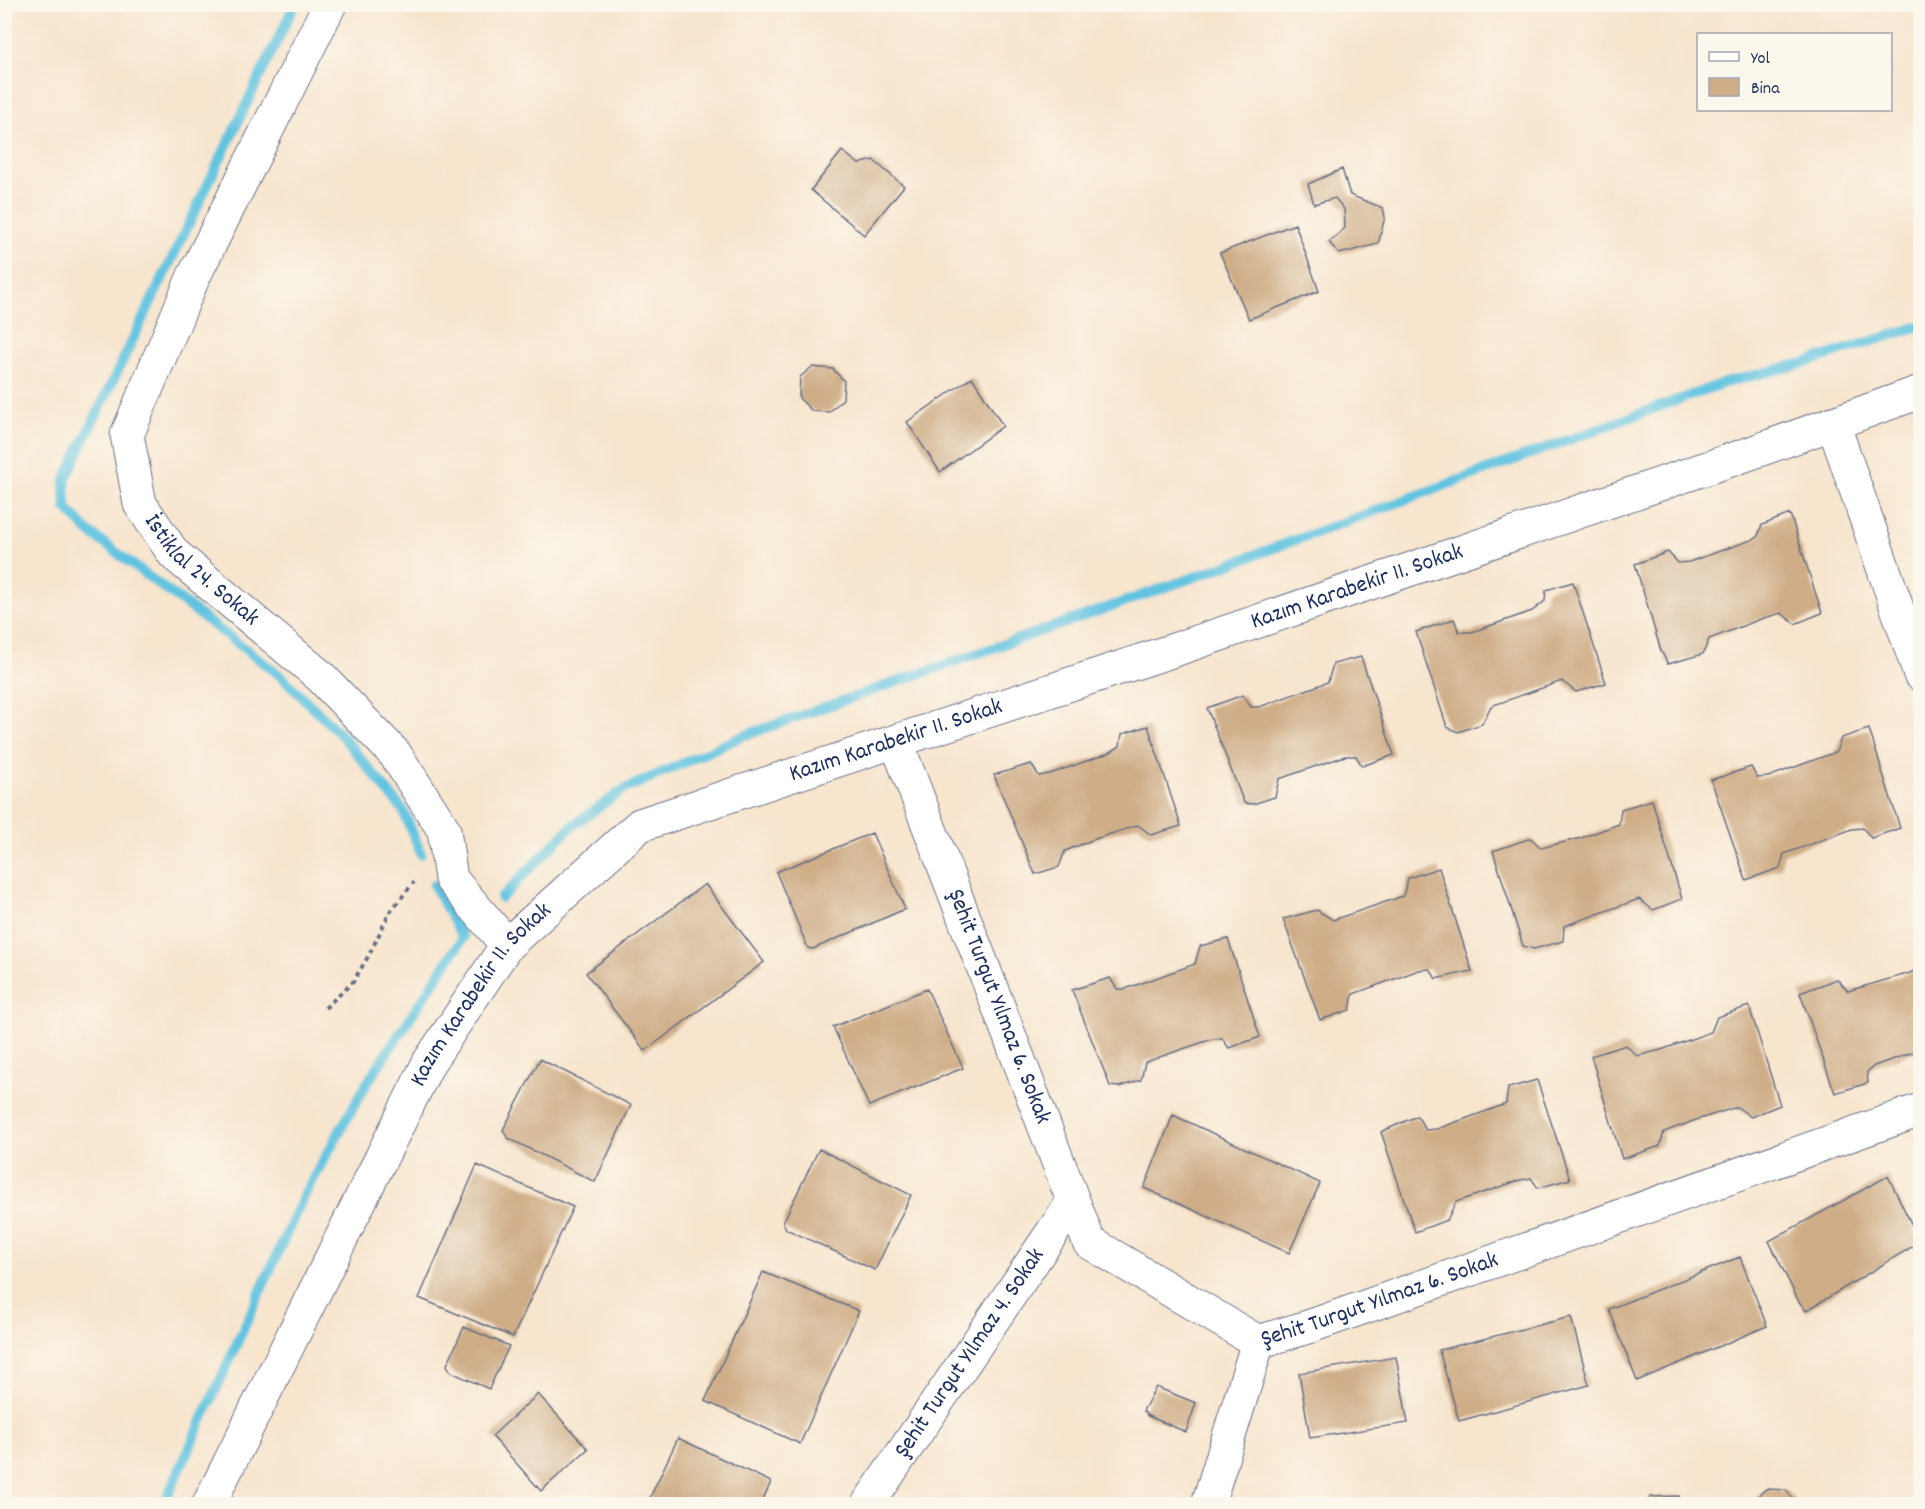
<svg xmlns="http://www.w3.org/2000/svg" width="1925" height="1509" viewBox="0 0 1925 1509" font-family="Dekko,sans-serif">
<style>
.lines{fill:none;stroke-linecap:round;stroke-linejoin:round}
.stream{stroke:#62c4e0;stroke-width:10}
.building{fill:#cfad87}
.minor-casing{stroke:#686f85;stroke-width:35}
.path{stroke:#686f85;stroke-width:4;stroke-dasharray:4.5 4.5;stroke-linecap:butt}
.minor{stroke:#fff;stroke-width:33}
.labels{text-anchor:middle;dominant-baseline:central;stroke-width:4.5;stroke-linejoin:round;paint-order:stroke}
.street-label{font-size:24px;fill:#1b2f5e;stroke:#fbf7ec}
</style>
<rect width="100%" height="100%" fill="#fbf7ec"/>
<filter id="ink" filterUnits="userSpaceOnUse"><feTurbulence type="fractalNoise" baseFrequency=".0167" numOctaves="2"/><feDisplacementMap in="SourceGraphic" scale="12" xChannelSelector="R" yChannelSelector="G"/><feConvolveMatrix kernelMatrix="1 2 1 2 8 2 1 2 1" color-interpolation-filters="sRGB"/></filter>
<filter id="wash" filterUnits="userSpaceOnUse"><feTurbulence type="fractalNoise" baseFrequency=".008" numOctaves="4" result="noise"/><feDisplacementMap in="SourceGraphic" scale="24" xChannelSelector="R" yChannelSelector="G"/><feGaussianBlur stdDeviation="1.35" result="paint"/><feColorMatrix in="noise" values="0 0 0 0 0 0 0 0 0 0 0 0 0 0 0 0 0 1.4 0 .05"/><feComposite in="paint" operator="in"/></filter>
<g filter="url(#wash)">
<rect width="100%" height="100%" fill="#f7e5ce"/>
<g class="lines">
<path class="stream" d="M295,4L65,480L66,508L88,531L281,676L343,737L403,810L421,854
M501,898L571,827L623,790L743,736L1189,579L1724,383L1804,363L1920,326
M164,1504L305,1193L367,1083L463,938L434,885"/>
</g>
<g id="blocks">
<path class="building" d="M842,151L859,164L873,160L904,186L864,235L811,190Z
M1342,169L1350,195L1383,208L1385,217L1378,244L1339,254L1329,242L1345,228L1344,209L1335,198L1314,204L1308,184Z
M1295,224L1319,291L1249,319L1220,253Z
M812,367L833,369L844,381L843,399L829,412L812,411L799,398L800,377Z
M972,377L1003,426L940,472L907,422Z
M1790,514L1822,613L1795,624L1781,613L1761,619L1709,639L1703,654L1668,664L1661,651L1635,564L1668,552L1678,563L1689,562L1757,538L1762,525Z
M1573,582L1606,683L1576,692L1562,681L1491,706L1482,724L1458,732L1447,727L1416,632L1454,619L1459,632H1472L1532,611L1545,601L1546,590Z
M1361,657L1394,755L1362,766L1356,756H1345L1279,779L1275,797L1253,804L1244,803L1207,708L1243,695L1251,707H1259L1328,682L1333,664Z
M1148,726L1181,826L1151,835L1138,825L1092,840L1065,851L1059,867L1035,874L994,775L1031,764L1039,776L1050,774L1109,753L1120,746L1122,734Z
M1869,729L1900,828L1871,838L1863,828L1852,829L1784,854L1780,868L1746,880L1711,780L1751,767L1757,778L1768,777L1836,752L1841,738Z
M1652,800L1682,899L1653,910L1639,899L1564,926L1563,941L1534,949L1523,946L1493,851L1531,838L1541,848L1581,838L1619,824L1621,809Z
M872,833L905,909L813,949L808,948L776,872Z
M1439,868L1472,971L1436,979L1430,969L1419,970L1353,994L1350,1010L1320,1020L1283,919L1317,910L1333,920L1403,896L1408,878Z
M705,884L764,962L645,1051L586,973Z
M1228,939L1260,1037L1229,1048L1222,1038L1212,1039L1145,1062L1141,1080L1119,1087L1110,1086L1072,990L1110,978L1117,989H1125L1195,964L1200,946Z
M1920,968V1050L1874,1066L1867,1072L1868,1083L1835,1093L1800,993L1837,979L1848,991L1910,973Z
M927,989L963,1068L869,1106L833,1027Z
M1749,1006L1780,1105L1751,1117L1737,1107L1696,1120L1664,1132L1660,1146L1622,1159L1591,1056L1626,1045L1637,1056L1661,1050L1711,1032L1717,1017Z
M540,1059L631,1105L595,1182L508,1138L503,1130Z
M1537,1080L1570,1179L1538,1188L1531,1178L1520,1180L1456,1202L1447,1220L1415,1232L1381,1132L1417,1116L1426,1130L1437,1129L1506,1104L1508,1088Z
M1173,1115L1320,1183L1289,1253L1144,1188Z
M819,1149L911,1195L875,1270L786,1229L783,1222Z
M477,1165L573,1207L513,1337L419,1298Z
M1888,1176L1920,1242L1806,1311L1798,1300L1769,1241Z
M1740,1257L1767,1326L1637,1381L1609,1309Z
M763,1272L859,1311L800,1444L705,1401Z
M1571,1317L1589,1385L1459,1421L1439,1350Z
M464,1327L509,1346L489,1389L451,1372L447,1365Z
M1396,1357L1408,1423L1310,1438L1299,1373Z
M1156,1387L1196,1403L1186,1432L1148,1416L1143,1411Z
M538,1394L588,1449L541,1491L492,1436Z
M678,1438L771,1482L761,1504H647Z
M1766,1489L1786,1490L1798,1504H1752L1753,1500Z
M1679,1496V1504H1649L1650,1497Z"/>
</g>
</g>
<g filter="url(#ink)">
<use href="#blocks" fill-opacity="0" stroke="#686f85" stroke-width="1.5"/>
<g class="lines">
<g class="minor-casing">
<g id="minor">
<path id="s1" d="M330,4L193,278L127,435L140,504L174,554L320,676L395,754L444,830L451,879L507,945"/>
<path d="M1833,423L1920,674"/>
<path id="s2" d="M896,741L1089,1242L1258,1342L1311,1326L1920,1110"/>
<path id="s3" d="M209,1504L429,1062L507,945L640,825L1171,651L1748,454L1920,392"/>
<path id="s4" d="M868,1504L1073,1202"/>
<path d="M1208,1504L1258,1342"/>
</g>
</g>
<path class="path" d="M325,1008L353,982L369,955L390,912L414,882"/>
<use href="#minor" class="minor"/>
</g>
</g>
<g class="labels">
<g class="street-label">
<text stroke="none"><textPath href="#s1" startOffset="638">İstiklal 24. Sokak</textPath></text>
<text stroke="none"><textPath href="#s3" startOffset="1569">Kazım Karabekir 11. Sokak</textPath></text>
<text stroke="none"><textPath href="#s3" startOffset="1083">Kazım Karabekir 11. Sokak</textPath></text>
<text stroke="none"><textPath href="#s3" startOffset="579">Kazım Karabekir 11. Sokak</textPath></text>
<text stroke="none"><textPath href="#s2" startOffset="285">Şehit Turgut Yılmaz 6. Sokak</textPath></text>
<text stroke="none"><textPath href="#s2" startOffset="862">Şehit Turgut Yılmaz 6. Sokak</textPath></text>
<text stroke="none"><textPath href="#s4" startOffset="182">Şehit Turgut Yılmaz 4. Sokak</textPath></text>
</g>
</g>
<rect width="1925" height="1509" fill="none" stroke="#fbf7ec" stroke-width="24"/>
<rect x="1697" y="33" width="195" height="78" fill="#fbf7ec" stroke="#a1a7b3" stroke-width="1.5"/>
<rect x="1709" y="52" width="30" height="9" fill="#ffffff" stroke="#a1a7b3" stroke-width="1.5"/>
<text x="1751" y="63" font-size="18" fill="#1b2f5e">Yol</text>
<rect x="1709" y="78" width="30" height="18" fill="#cfad87" stroke="#a1a7b3" stroke-width="1.5"/>
<text x="1751" y="93" font-size="18" fill="#1b2f5e">Bina</text>
</svg>
